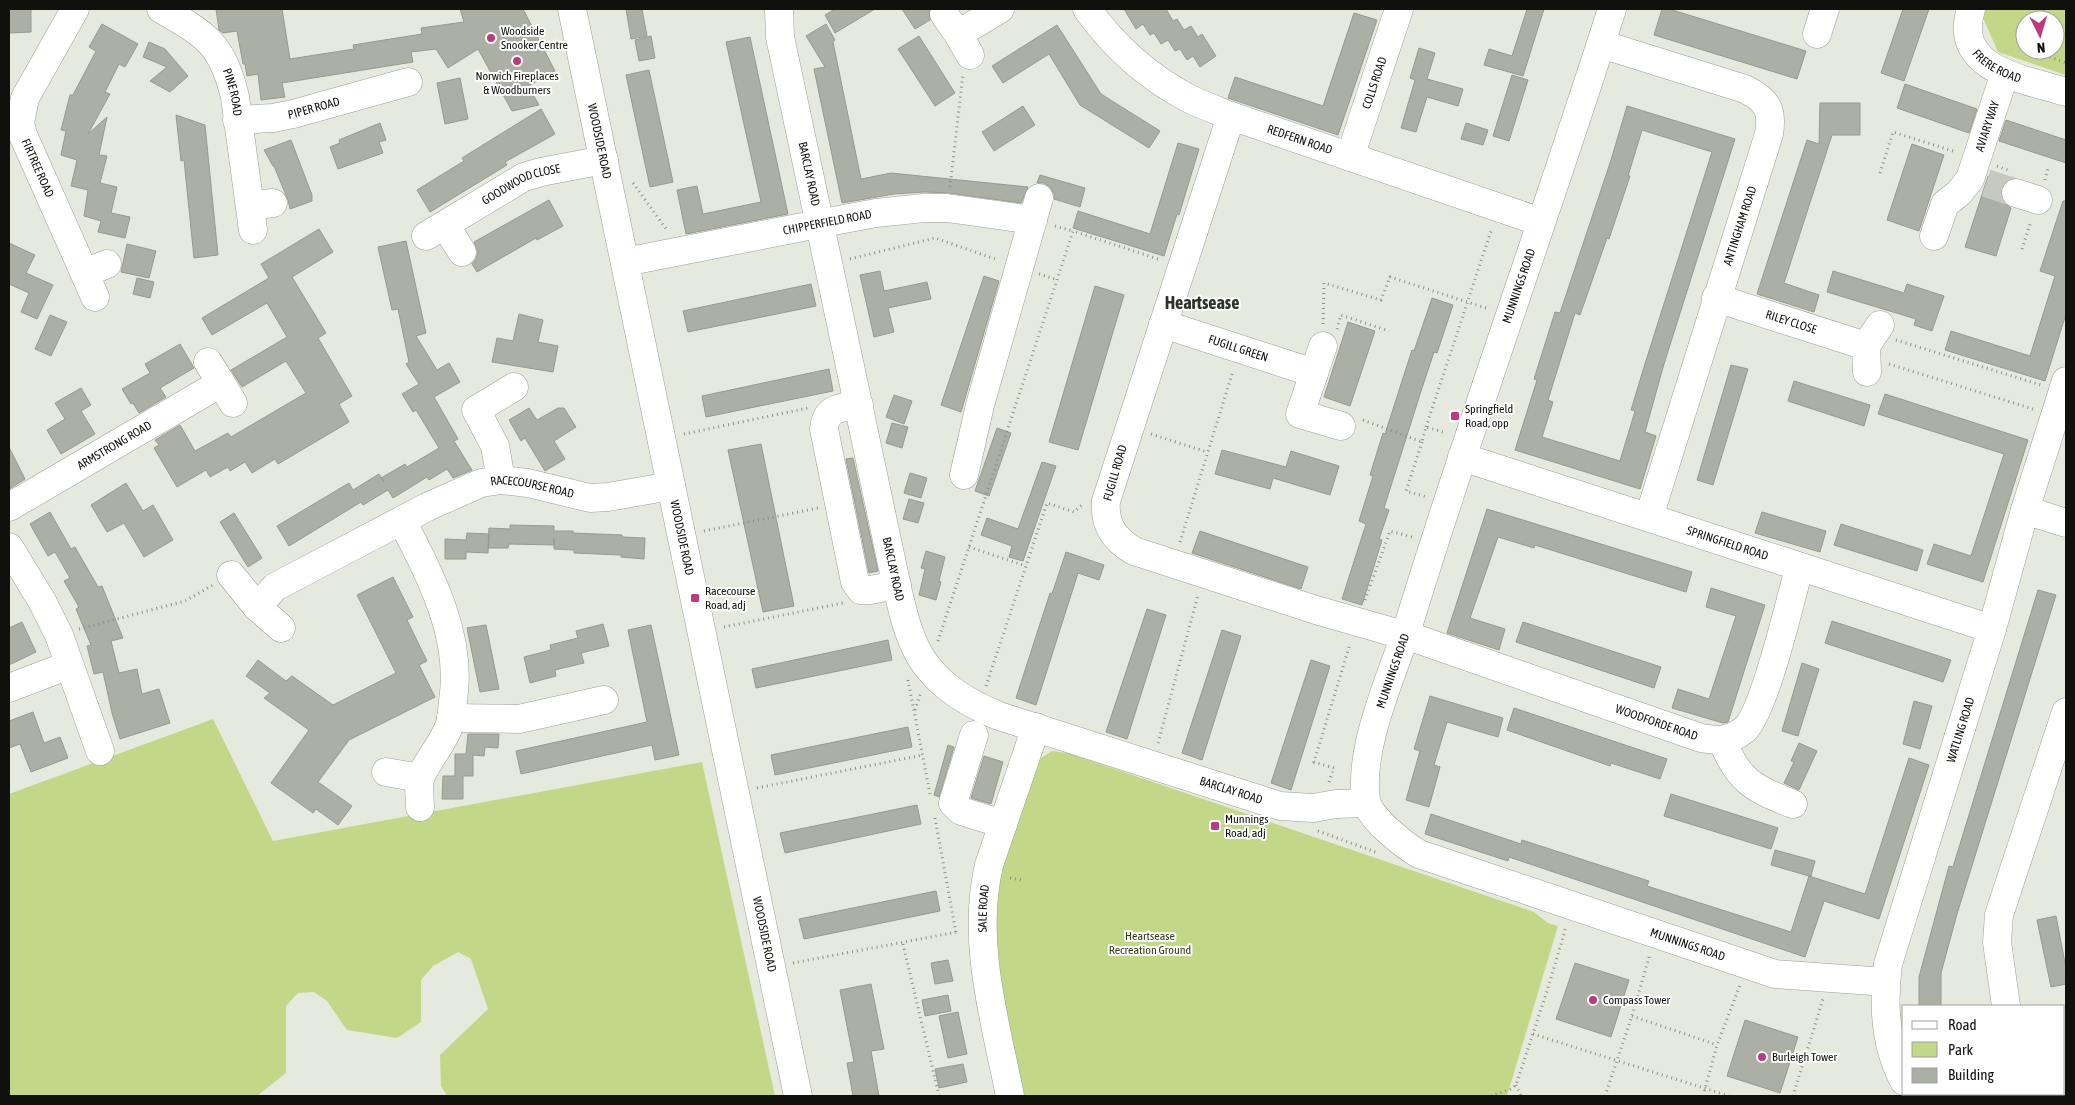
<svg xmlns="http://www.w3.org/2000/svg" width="2075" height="1105" viewBox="0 0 2075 1105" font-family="'Asap Condensed',sans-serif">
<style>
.green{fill:#c2d888;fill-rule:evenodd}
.building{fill:#acb0a4;stroke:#969a8f;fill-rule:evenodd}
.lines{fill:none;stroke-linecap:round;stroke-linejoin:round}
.minor-tunnel{stroke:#c6c9bf;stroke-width:28;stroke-dasharray:28 14;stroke-linecap:butt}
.minor-casing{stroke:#9b9f94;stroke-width:29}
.path{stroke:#8d8f87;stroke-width:3;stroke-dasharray:1 4;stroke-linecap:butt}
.minor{stroke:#fff;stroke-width:28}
.poi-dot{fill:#bf3a7d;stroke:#fff;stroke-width:2}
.labels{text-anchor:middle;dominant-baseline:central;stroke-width:4;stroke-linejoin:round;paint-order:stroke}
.poi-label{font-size:12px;fill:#10110d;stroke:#fff;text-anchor:start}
.street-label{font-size:12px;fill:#10110d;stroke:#fff}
.park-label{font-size:12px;fill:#323b17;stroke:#fff}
.district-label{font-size:18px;font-weight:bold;fill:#2f3229;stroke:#fff}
</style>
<rect width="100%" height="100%" fill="#e6eade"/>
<path class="green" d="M1986,9H2066V75L1998,52L1983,18ZM2025,20H2055V50H2025Z
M213,719L273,841L702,762L775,1096H447L441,1086L440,1055L488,1009L471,959L458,952L433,966L421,980V1022L397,1038L347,1030L327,1001L314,992L298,993L286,1006V1073L257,1096H9V794Z
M1052,751L1068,753L1534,912L1548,923L1558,926L1507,1096H1024C1012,1037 986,952 997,893C1005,847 1026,802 1041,758Z"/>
<path class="building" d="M9,9H31V32L9,33Z
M216,9H282L290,59L354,49L353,45L422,34L421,28L464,22L460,9H523L555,71L528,86L539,105L512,111L478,49L448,68L436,49L411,52L413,62L282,83L285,97L261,100L258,74L247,76L245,64H243L237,31L223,33L219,30Z
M626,9H642L647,36L631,39Z
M835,9H875L835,33L825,15Z
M902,9H930V20L915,29Z
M1124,9H1166L1173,21L1177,19L1184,30L1191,26L1198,37L1202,34L1216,56L1200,67L1193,56L1187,60L1180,49L1175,51L1168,40L1161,44L1154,33L1150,35L1143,24L1136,29Z
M1527,9H1544L1523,76L1484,65L1489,49L1512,56Z
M1662,9H1669L1806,51L1797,79L1654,35Z
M1903,9H1929L1904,81L1881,73Z
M1354,13L1377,20L1338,135L1228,98L1235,77L1323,106Z
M102,24L138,44L125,67L119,64L105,92L110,94L88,134L107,117L99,155L107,156L100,183L117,187L111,213L130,217L125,238L98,232L101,221L84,216L88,190L71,186L77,160L61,155L66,131L61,130L70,95H73L96,51L89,47Z
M826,24L835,40L833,42L861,179L891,173L1028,187L1021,203L949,193L924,192L894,194L842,203L814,69L825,67L806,36Z
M1057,25L1101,94L1160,131L1149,148L1080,105L1049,54L1003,83L992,66Z
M651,36L655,58L639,61L635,40Z
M919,36L955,93L935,106L898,49Z
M750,37L788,214L686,234L677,190L697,186L703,214L761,202L726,42Z
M149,42L165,49L188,76L170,92L150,81L167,67L143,57Z
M1419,48L1435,53L1427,79L1463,89L1458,106L1427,97L1416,132L1401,128L1415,80L1410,78Z
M649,70L673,182L650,187L626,75Z
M1512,75L1528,80L1509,141L1493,136Z
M460,78L468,119L445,124L437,83Z
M1905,84L1977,109L1969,133L1897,108Z
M1820,103H1860V135H1832L1784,283L1819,295L1814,312L1757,294L1807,140L1819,144Z
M1023,106L1035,125L994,151L982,132Z
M1627,106L1735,139L1664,364L1645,432L1656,436L1640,489L1515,450L1537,380L1534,379L1555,312L1560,313L1611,160ZM1642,130L1712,152L1644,367L1631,410L1635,411L1620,461L1542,437L1553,402L1548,400L1575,313L1580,315L1607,238L1609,239L1630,176H1628Z
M541,109L555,134L505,162L507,165L430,212L417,190L464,161L462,158Z
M176,115L205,125L218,255L194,258L184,160L181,161Z
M2006,120L2066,140V163L1999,141Z
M380,123L386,140L379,142L383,153L338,169L330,147L340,143L339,140Z
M1466,123L1488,130L1483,145L1461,139Z
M291,140L312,195V201L290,209L288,200L274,166H273L264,150Z
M1178,143L1199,149L1179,215L1177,214L1164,256L1073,228L1078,211L1150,234Z
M1912,144L1944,155L1919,231L1887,220Z
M1040,175L1085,188L1080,207L1054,199V194L1050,187L1044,183H1037Z
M1988,176L2005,182L2001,189V197L2005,204L2011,208L1996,256L1965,247Z
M549,200L563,226L537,240L536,238L477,272L472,264L476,259L478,252L474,242Z
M2063,201H2066V314L2045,381L1945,350L1951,331L2030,356L2055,276L2040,271Z
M319,229L333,252L292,277L326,333L318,338L352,396L339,404L349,422L278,464L275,459L252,473L245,462L230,471L228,467L210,477L206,470L177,487L154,448L159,445L155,440L180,425L195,451L228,433L231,437L306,393L286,361L242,387L231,370L287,337L267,303L212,335L202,318L269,278L261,264Z
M406,241L426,333L416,336L437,370L449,363L460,382L434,397L458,439L454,441L472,470L453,478L447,469L429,480L427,477L393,498L388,490L363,505L361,502L289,546L277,526L349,483L353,490L379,474L384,482L381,478L405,464L407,467L439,448L416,410L413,412L402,394L419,384L406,364L409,362L398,309L392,310L378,247Z
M9,243L35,255L26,273L53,285L37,319L21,312L29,293L9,284Z
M127,244L156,251L149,278L121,272Z
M880,271L884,291L927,282L931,299L888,308L894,332L874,337L860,275Z
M1833,271L1904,293L1907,284L1944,296L1932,331L1914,325L1916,319L1827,292Z
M984,276L999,281L961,412L941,405Z
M137,278L154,282L150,298L133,294Z
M811,284L816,306L688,332L683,311Z
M1095,286L1124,295L1078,450L1049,442Z
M1432,298L1453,305L1437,353L1434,352L1422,388L1384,508L1389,510L1379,539L1382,540L1362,605L1342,599L1366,524L1359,521L1373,476L1370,475L1383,433L1385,434L1412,350L1414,351Z
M519,314L543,320L538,342L558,346L553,372L492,362L497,338L513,341Z
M50,315L67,322L51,356L35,349Z
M1348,322L1375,331L1350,406L1324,397Z
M180,344L194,368L160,388L166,397L139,413L133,403L131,404L122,389L150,373L145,364Z
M1731,365L1748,369L1713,485L1697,480Z
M829,369L833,391L706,417L702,396Z
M1794,381L1870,405L1864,426L1788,401Z
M81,388L91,405L81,411L95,434L61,454L47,430L65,419L55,403Z
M1885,394L2028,440L1983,582L1927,564L1934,544L1971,556L2004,454L1878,414Z
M894,395L912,401L904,424L886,417Z
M529,408L537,420L558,408H564L576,427L554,441L565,459L545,471L525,438L521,441L509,420Z
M892,423L908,427L902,448L886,443Z
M997,428L1011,433L989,496L975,491Z
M761,444L794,606L763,612L728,450Z
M9,447L25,479L9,489Z
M1222,450L1286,467L1291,451L1339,466L1330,495L1273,478L1270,489L1215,474Z
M853,458L878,571L869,573L846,459Z
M1042,462L1056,466L1023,561L1009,557L1012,546L981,535L987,518L1018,529Z
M910,473L927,478L921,498L904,493Z
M126,483L143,511L153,505L173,540L144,557L124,523L107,532L91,505Z
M909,499L924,503L918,523L903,519Z
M1487,509L1692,572L1686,592L1535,545L1534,548L1498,537L1470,618L1505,629L1499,650L1447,633Z
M50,512L71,549L75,547L98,587L102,586L123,638L111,641L119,673L137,669L142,694L159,689L170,723L120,739L112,713L103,672L94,674L87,646L91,645L76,609L79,607L64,581L70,578L55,552L48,556L30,524Z
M1762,512L1826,531L1820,552L1755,533Z
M234,513L262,558L248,567L220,522Z
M1841,524L1923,550L1917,571L1834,545Z
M510,525L554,526V531H573V533L622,535V537L645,538L644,559L621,557V555L574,553V550L554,549V538V545L509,544L508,548H488L489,528L510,529Z
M1200,531L1308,567L1301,589L1192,553Z
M467,533L489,534L488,553L466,552V559H445V539L466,540Z
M926,551L945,557L939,581L941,582L936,600L919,595L925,569L921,568Z
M1066,552L1104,565L1099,580L1078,573L1036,705L1016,698L1050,593L1052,594Z
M393,577L413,617L407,620L427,661L419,665L435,697L349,740L318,782L352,806L338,825L316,809L313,813L271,783L309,730L264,698L270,693L246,676L258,660L286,681L292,676L333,705L396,673L357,595Z
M1711,588L1765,605L1728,722L1723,723L1672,708L1678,689L1709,699L1736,616L1706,607Z
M2038,590L2056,595L1957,914L1941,973V1006H1919V977L1949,866L1953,867Z
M1147,609L1166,615L1127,739L1106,732Z
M1832,621L1951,660L1943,682L1825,643Z
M22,622L36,652L9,665V628Z
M1523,622L1661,667L1654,688L1516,642Z
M603,624L609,646L581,653L584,663L555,670L556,676L530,683L524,657L551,650L550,645L578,638L576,631Z
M486,625L499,689L480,692L467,628Z
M651,625L679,755L655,760L652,745L521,774L516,751L647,722L628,630Z
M1222,630L1241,636L1202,760L1182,753Z
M888,640L892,660L756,688L752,669Z
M1311,660L1330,666L1291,790L1271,783Z
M1802,663L1819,669L1798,736L1782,731Z
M1430,696L1503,718L1498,737L1447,722L1434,765L1440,767L1429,807L1406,800L1420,751L1414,749Z
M1914,701L1932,706L1920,749L1903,744Z
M1514,708L1667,759L1660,779L1611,763L1610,766L1507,730Z
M33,712L44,743L60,737L68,758L31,772L20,744L9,748V721Z
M908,727L912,747L775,775L771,755Z
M468,734H499L498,748L485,747L484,756L473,755V776H463V799H442L443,776H455V754H466Z
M1799,743L1817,751L1799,790L1784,783L1794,762L1791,761Z
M948,745L954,747L939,797L934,795Z
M984,756L1003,762L991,804L971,798Z
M1909,758L1929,765L1879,919L1824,901L1805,957L1509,857L1508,861L1425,834L1431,814L1521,844L1522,840L1649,881L1647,886L1791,932L1809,876L1771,865L1775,850L1815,861L1811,876H1809L1865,894Z
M1671,794L1778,828L1771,849L1664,816Z
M917,805L921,824L785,853L780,833Z
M936,891L940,911L804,939L799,919Z
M2056,916L2066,968V984L2051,987L2037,920Z
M948,960L953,981L935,984L931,963Z
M1575,963L1629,980L1611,1037L1556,1019Z
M871,984L884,1049L871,1051L879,1096H853L847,1063L854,1062L840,990Z
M948,995L951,1011L925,1016L922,1000Z
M958,1012L967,1054L948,1058L939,1016Z
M1745,1020L1798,1037L1780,1093L1727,1076Z
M963,1064L967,1082L939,1088L935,1069Z"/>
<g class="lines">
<path class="minor-tunnel" d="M1986,183L2016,193"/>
<g class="minor-casing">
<g id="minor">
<path id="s1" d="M75,9L25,98L20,123L23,135L95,297"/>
<path id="s2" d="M161,9C206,35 222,43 235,97L253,230"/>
<path id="s3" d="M572,9L798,1096"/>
<path id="s4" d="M779,9L780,37L898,592C902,607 905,623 911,637C926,678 960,700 999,716L1280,806L1313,808L1336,804L1366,803"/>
<path id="s5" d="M1087,9C1113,45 1148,77 1188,98C1202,105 1216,110 1231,116L1541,222"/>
<path id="s6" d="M1612,9C1547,213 1473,415 1410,620C1394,672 1358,745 1366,800C1368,817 1404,845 1419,854L1775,974L1886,982"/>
<path id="s7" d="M1971,9C1952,70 2024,79 2066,92"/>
<path d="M944,14L958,34"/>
<path d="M1817,34L1825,9"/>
<path d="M1601,44L1745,89C1767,100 1773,109 1769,134L1649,517"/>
<path d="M970,55L958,34L1000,9"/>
<path id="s8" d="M1231,116L1106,501C1104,525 1114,539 1134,551L1316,610L1417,639L1701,738C1717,741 1730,741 1744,730C1764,714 1791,598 1799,568"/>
<path id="s9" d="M237,120L273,118L293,114L408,82"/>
<path id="s10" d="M1350,157L1399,9"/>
<path d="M2016,193L2038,200"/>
<path d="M250,206L273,203"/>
<path d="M445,225L462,252"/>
<path id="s11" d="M426,236L524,177L541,172L604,160"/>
<path id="s12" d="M1934,236L1945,204L1959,193L1970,179L2005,73"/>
<path id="s13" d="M625,262L828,222L876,213L924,208H947L1033,220"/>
<path d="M85,273L107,264"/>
<path id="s14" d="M1716,298L1866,346L1867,372"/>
<path id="s15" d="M1163,324L1314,373L1300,414L1341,426"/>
<path d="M1866,346L1880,325"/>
<path d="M208,362L221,383"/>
<path d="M1314,373L1323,346"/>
<path d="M859,405C840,408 826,407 824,429L855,582L861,590H870L897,585"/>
<path id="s16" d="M1462,457L1992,629"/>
<path d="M964,475L980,405L1039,198"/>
<path d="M501,480L495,446L476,410L514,387"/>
<path id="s17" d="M9,507L221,383L233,403"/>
<path d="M2025,510L2066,523"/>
<path d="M402,521C431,577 463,637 453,701C452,709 452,717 450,724C443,744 428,759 420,778L419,786L420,807"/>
<path d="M9,547L42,601L59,635L100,751"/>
<path id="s18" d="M231,575L257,607L275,587L427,507L481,483L501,480L528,483L590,498L608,497L671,486"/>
<path d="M257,607L281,628"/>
<path d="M9,688L69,665"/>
<path d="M451,718L519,719L604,700"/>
<path d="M974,735L953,803L961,811L1003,824"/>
<path d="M1722,740C1738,781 1754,789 1793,804"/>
<path d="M386,772L420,778"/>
<path d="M2006,1006L1997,942L1999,915L2066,712"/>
<path id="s19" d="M1904,1081C1885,1046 1883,1003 1888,964L1992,629L2025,510L2066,381"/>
<path id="s20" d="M1010,1096C995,1020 971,942 989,865L1036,727"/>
</g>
</g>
<path class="path" d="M2040,20L2044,9
M2031,50L2066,63
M1997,166L2010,171
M1880,173L1893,132L1956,152
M2045,180L2048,168
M633,183L667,230
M950,187L963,74
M1055,226L1073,231
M2022,249L2031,221
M850,259L935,238L998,260
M1039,274L1058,280
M1323,324L1324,283L1381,300L1390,277L1489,309
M1337,329L1341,315L1389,331
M1896,340L2041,385
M1889,364L2033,409
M1363,420L1422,442L1426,427L1446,433
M1426,427L1492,228
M684,434L808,408
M1151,434L1207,452
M1422,442L1406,491L1427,497
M704,531L818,508
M1180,542L1233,371
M969,547L1026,566
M1365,600L1390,531L1412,537
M724,627L843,603
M79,629L185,601L213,585
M938,641L1073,231L1161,260
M908,680L930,794
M986,686L1047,503L1074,512L1082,505
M915,710L921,692
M1158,743L1198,595
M1329,782L1334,768L1314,762L1350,644
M757,788L923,755
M935,818L956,933
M1318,831L1378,853
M1010,878L1021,880
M903,944L939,1096
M793,963L957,932
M1632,1016L1717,1045
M1533,1034L1729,1096
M1516,1085L1521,1096
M1491,1096L1511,1089L1516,1085L1548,988L1566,927
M1605,1096L1632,1016L1650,954
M1703,1096L1717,1045L1740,985
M1793,1096L1823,999"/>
<use href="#minor" class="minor"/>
</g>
<g class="poi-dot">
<circle cx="491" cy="38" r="5"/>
<circle cx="517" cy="61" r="5"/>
<rect x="1450" y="411" width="10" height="10" rx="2.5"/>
<rect x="690" y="593" width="10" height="10" rx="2.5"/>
<rect x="1210" y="821" width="10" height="10" rx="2.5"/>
<circle cx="1593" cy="1000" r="5"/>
<circle cx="1762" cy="1057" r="5"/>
</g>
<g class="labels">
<g class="poi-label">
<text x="501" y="31">Woodside<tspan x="501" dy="14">Snooker Centre</tspan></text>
<text x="517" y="76" text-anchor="middle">Norwich Fireplaces<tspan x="517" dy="14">&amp; Woodburners</tspan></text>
<text x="1465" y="409">Springfield<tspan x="1465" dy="14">Road, opp</tspan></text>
<text x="705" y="591">Racecourse<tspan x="705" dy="14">Road, adj</tspan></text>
<text x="1225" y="819">Munnings<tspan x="1225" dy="14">Road, adj</tspan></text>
<text x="1603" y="1000">Compass Tower</text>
<text x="1772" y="1057">Burleigh Tower</text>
</g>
<g class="street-label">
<text stroke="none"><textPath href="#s7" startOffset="71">FRERE ROAD</textPath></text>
<text stroke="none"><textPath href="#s10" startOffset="78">COLLS ROAD</textPath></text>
<text stroke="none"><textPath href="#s2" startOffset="115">PINE ROAD</textPath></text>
<text stroke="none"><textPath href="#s9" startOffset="78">PIPER ROAD</textPath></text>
<text stroke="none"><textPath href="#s12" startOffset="125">AVIARY WAY</textPath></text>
<text stroke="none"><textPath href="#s5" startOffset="255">REDFERN ROAD</textPath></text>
<text stroke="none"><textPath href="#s3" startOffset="135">WOODSIDE ROAD</textPath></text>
<text stroke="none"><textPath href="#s1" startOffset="176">FIRTREE ROAD</textPath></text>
<text stroke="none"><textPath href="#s4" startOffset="168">BARCLAY ROAD</textPath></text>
<text stroke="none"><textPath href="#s11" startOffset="109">GOODWOOD CLOSE</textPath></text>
<text stroke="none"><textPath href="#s13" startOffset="206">CHIPPERFIELD ROAD</textPath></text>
<text transform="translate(1740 226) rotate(-72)">ANTINGHAM ROAD</text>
<text transform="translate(1519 286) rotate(-71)">MUNNINGS ROAD</text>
<text stroke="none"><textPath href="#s14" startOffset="79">RILEY CLOSE</textPath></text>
<text stroke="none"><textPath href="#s15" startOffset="79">FUGILL GREEN</textPath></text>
<text stroke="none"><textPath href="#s17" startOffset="122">ARMSTRONG ROAD</textPath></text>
<text transform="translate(1115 473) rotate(-74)">FUGILL ROAD</text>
<text stroke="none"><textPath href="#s18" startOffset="351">RACECOURSE ROAD</textPath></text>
<text stroke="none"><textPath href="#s3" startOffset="540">WOODSIDE ROAD</textPath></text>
<text stroke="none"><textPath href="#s16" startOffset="279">SPRINGFIELD ROAD</textPath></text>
<text stroke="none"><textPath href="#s4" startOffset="572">BARCLAY ROAD</textPath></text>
<text transform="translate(1393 671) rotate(-71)">MUNNINGS ROAD</text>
<text stroke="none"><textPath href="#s8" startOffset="1016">WOODFORDE ROAD</textPath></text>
<text stroke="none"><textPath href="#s19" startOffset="365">WATLING ROAD</textPath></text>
<text stroke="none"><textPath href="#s4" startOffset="1008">BARCLAY ROAD</textPath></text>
<text stroke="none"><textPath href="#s20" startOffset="190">SALE ROAD</textPath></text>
<text stroke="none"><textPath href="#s3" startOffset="945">WOODSIDE ROAD</textPath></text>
<text stroke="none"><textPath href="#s6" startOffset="1191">MUNNINGS ROAD</textPath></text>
</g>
<g class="park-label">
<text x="1150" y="936">Heartsease<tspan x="1150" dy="14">Recreation Ground</tspan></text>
</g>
<g class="district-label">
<text x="1202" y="302">Heartsease</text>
</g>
</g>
<rect width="2075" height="1105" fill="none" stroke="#10110d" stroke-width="20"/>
<rect x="1902" y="1005" width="162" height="90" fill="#ffffff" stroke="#9fa09e"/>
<rect x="1912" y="1021" width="25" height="8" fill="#ffffff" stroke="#9fa09e"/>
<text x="1948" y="1030" font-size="15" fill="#10110d">Road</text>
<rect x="1912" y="1042" width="25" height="15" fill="#c2d888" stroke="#9fa09e"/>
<text x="1948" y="1055" font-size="15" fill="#10110d">Park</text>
<rect x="1912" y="1068" width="25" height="15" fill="#acb0a4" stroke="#9fa09e"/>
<text x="1948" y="1080" font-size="15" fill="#10110d">Building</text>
<g transform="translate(2040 35) rotate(175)"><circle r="24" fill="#ffffff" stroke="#9fa09e"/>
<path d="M0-4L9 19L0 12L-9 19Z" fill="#bf3a7d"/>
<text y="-8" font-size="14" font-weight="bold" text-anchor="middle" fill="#10110d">N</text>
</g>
</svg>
